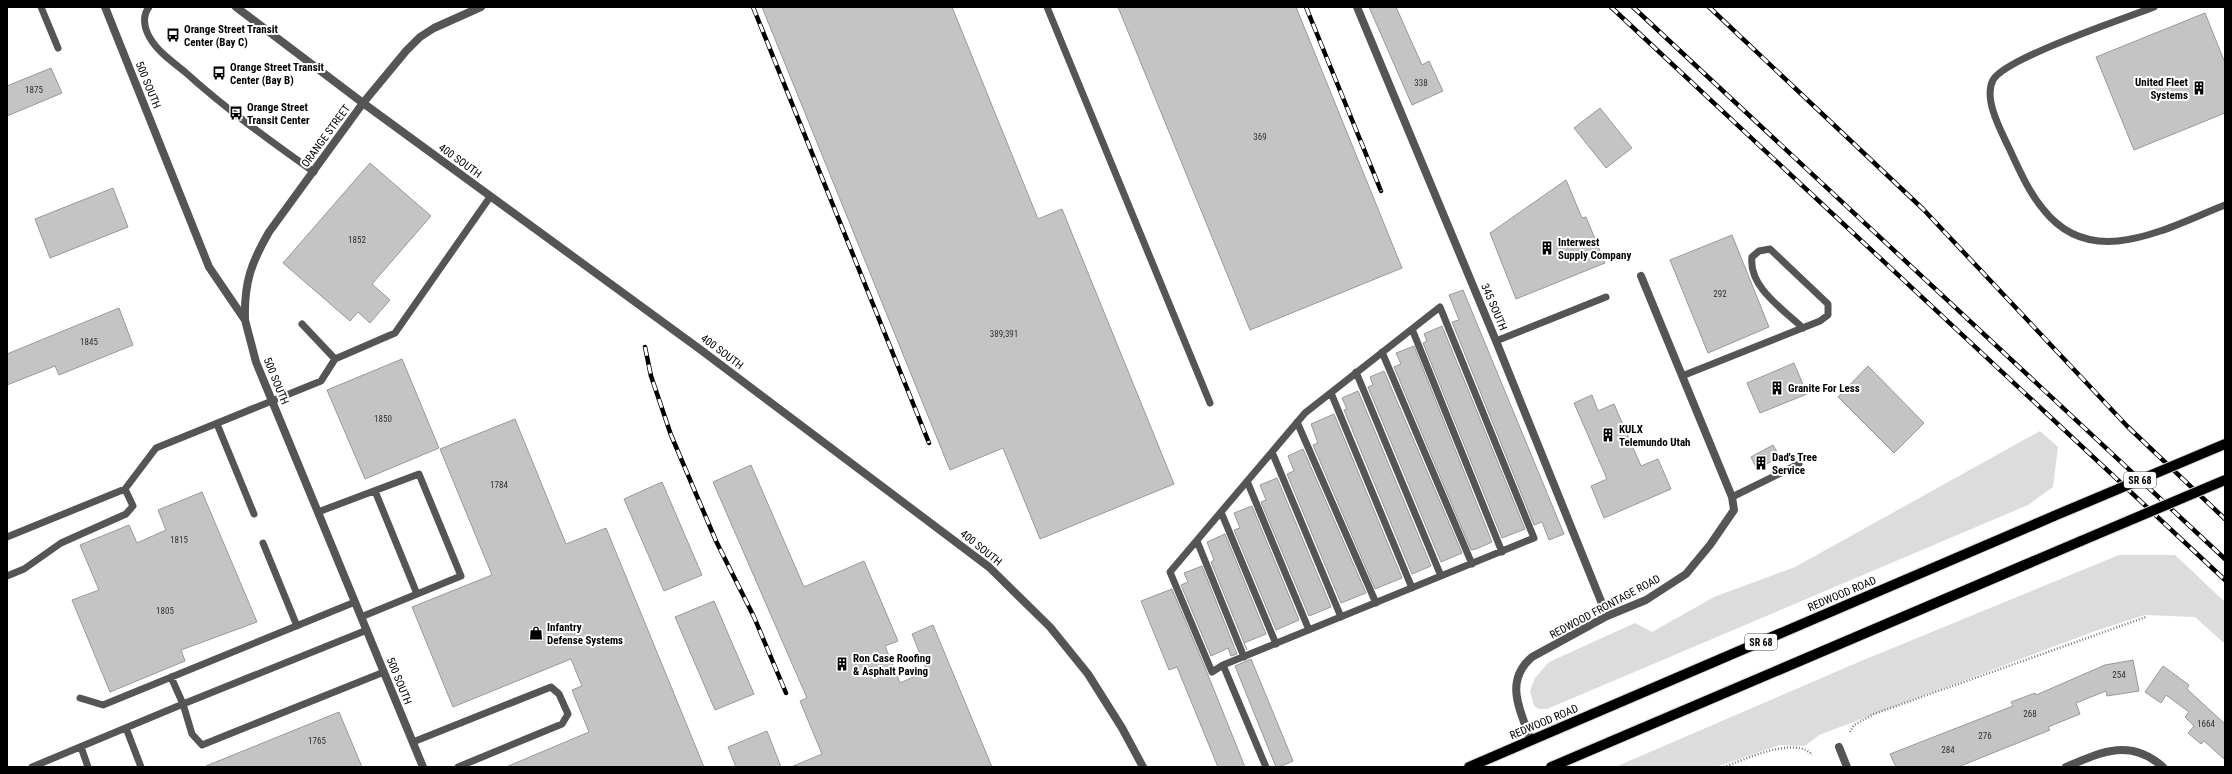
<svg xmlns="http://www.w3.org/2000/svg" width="2232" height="774" viewBox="0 0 2232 774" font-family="'Roboto Condensed',sans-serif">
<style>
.green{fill:#dcdcdc}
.building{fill:#c4c4c4;stroke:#999}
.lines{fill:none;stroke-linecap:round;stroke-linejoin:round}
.primary-casing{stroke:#dbdbdb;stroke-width:12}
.path{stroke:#777;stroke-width:2.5;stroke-dasharray:1 2;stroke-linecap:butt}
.service{stroke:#555;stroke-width:7}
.minor{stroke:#555;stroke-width:8}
.tertiary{stroke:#555;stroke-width:8}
.primary{stroke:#000;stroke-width:10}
.rail-casing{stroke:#000;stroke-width:4.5}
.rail{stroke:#fff;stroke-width:3;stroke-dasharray:9;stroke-linecap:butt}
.primary-bridge-casing{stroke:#dbdbdb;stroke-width:12;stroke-linecap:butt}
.primary-bridge{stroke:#000;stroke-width:10}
.labels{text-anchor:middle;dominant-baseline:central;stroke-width:4;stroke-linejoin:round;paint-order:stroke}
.number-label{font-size:9px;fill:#313131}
.shield{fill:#fff;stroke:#4c4c4c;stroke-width:1}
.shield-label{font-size:10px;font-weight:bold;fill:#000}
.poi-label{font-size:11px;font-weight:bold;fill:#000;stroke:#fff;text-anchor:start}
.street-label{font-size:11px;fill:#000;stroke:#fff}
</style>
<rect width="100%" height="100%" fill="#fff"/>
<path class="green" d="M2040,431L2058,447L2053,487L2028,505L1547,709H1539L1534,706L1530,691L1535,678L1549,662L1635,623L1652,632L1714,597L1795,567Z
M2119,555H2175L2225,602V644L2195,617L2145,615L2098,630L1819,735L1805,746L1780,745L1716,767H1615L1861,661Z"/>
<path class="building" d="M762,7H952L1038,219L1062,209L1174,484L1040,539L1003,448L950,470Z
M1118,7H1296L1402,268L1250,330Z
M1369,7H1396L1422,65L1429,61L1443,91L1412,105Z
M2205,13L2225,63V113L2134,150L2096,57Z
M51,68L62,93L7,116V86Z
M1600,108L1632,148L1606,168L1574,128Z
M370,163L431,216L372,284L390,300L370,323L358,312L350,321L283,263Z
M1566,180L1582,218L1586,217L1605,263L1516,299L1490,233Z
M113,188L128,227L50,258L35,219Z
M1732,235L1769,327L1708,353L1670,260Z
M1463,290L1564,534L1549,540L1542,522L1534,525L1452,322L1459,320L1449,295Z
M119,308L133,345L59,375L55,366L7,385V354Z
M1442,326L1525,529L1502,538L1423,343L1427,341L1424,334Z
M1414,346L1492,542L1476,549L1471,550L1394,367L1401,364L1396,353Z
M402,359L439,448L365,479L327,390Z
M1794,363L1807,394L1760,413L1747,383Z
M1868,366L1924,423L1894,453L1838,397Z
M1384,371L1462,553L1441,562L1368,387L1373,385L1370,377Z
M1358,391L1431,566L1412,574L1344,410L1347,409L1342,398Z
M1592,395L1598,411L1614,404L1641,466L1658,459L1671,489L1604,518L1591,486L1607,479L1574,403Z
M1334,414L1402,578L1375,589L1313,445L1318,443L1311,424Z
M515,419L566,544L606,528L704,767H506L589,732L572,690L582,686L571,659L453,707L412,607L492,575L440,449Z
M1773,445L1780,457L1757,469L1751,457Z
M1303,449L1366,593L1341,603L1287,474L1294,471L1288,456Z
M751,465L804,587L864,561L898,641L885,646L900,683L927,671L912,634L933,625L992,767H791L822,754L800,701L807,698L713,482Z
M1277,478L1331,607L1309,616L1261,502L1266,500L1260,485Z
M662,482L702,575L664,591L624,499Z
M202,492L257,622L181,650L185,661L110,692L72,600L99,590L80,545L129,525L137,543L166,530L158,510Z
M1252,506L1299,620L1276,630L1234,530L1240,528L1234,513Z
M1225,534L1266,634L1244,643L1247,650L1211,562L1214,560L1207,542Z
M1202,566L1237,654L1231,656L1228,648L1211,656L1181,585L1188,582L1184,573Z
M1172,589L1204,665L1245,767H1218L1177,667L1169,670L1141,601Z
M714,601L754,694L715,710L675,617Z
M1251,659L1293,761L1279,767H1276L1235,666Z
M2133,660L2139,691L2107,696L2106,691L2076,703L2080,714L2048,727L2050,730L1958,767H1896L1890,754L2013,706L2011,702L2035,693L2036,695L2105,665Z
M2163,666L2189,685L2187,689L2225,724V760L2204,741L2201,744L2188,733L2194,726L2185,717L2189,712L2166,695L2161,703L2145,692Z
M339,712L362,767H206V766Z
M767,731L781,767H736L728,747Z"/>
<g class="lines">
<g class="primary-casing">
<path id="primary" d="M1469,767L2054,516
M1551,767L2081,541"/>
</g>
<path class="path" d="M1850,732L1854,725L1874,714L2146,617
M1724,767C1743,760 1796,735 1812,755"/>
<path class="service" d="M41,7L58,48
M149,7C142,16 144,28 150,38C158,52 173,62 185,72C226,109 269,140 314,172
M1047,7L1210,403
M2154,7C2126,18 2005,58 1993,80C1983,99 2001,131 2009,148C2019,169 2028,191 2043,209C2092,272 2166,228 2225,205
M1440,307L1534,538L1223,665L1212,672L1170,572L1305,413Z
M302,324L335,359L395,333L490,197
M1412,329L1502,552
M1496,341L1606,297
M1382,352L1472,564
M1356,372L1441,576
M1682,376L1820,321L1828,315V304L1770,249L1759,251L1752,257C1748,287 1784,310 1803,328
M1331,393L1412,588
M1297,422L1376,603
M217,424L254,514
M1272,452L1341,617
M1247,481L1309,630
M375,491L417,594
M1732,497L1799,464
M318,512L419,474L461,576L361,617
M1221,512L1276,644
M7,537L125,489L156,448L321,381L335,359
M1197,541L1244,657
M263,543L297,626
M7,576L24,569L61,543L126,514L133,506L125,489
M367,630L183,704L192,734L202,745L384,672
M1223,665L1266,767
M80,698L103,705L355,602
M126,728L141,767
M413,742L551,687L559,694L568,714L562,724L458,767
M81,747L88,767
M32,767L183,704L171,677"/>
<path class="minor" d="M105,7L209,267L245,320L256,362L423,767
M1357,7L1496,341L1607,616
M245,319C244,283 251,263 269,232L363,103L406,51L420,37L434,28L481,7
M1531,741C1521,711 1503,682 1532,657L1607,616L1646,600L1686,574L1710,545L1734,510L1732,497L1641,276
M1839,747L1847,767
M2066,767C2101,752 2130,738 2163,767"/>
<path class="tertiary" d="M236,7L363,103L701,350L989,567L1050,627L1088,674L1122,728L1143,767"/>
<use href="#primary" class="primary"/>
<g class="rail-casing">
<path id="rail" d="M753,7L929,443
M1306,7L1381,191
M1611,7L2225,580
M1633,7L2225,559
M1709,7L1923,209L2128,427L2225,519
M645,347L651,376L671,435L716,541L754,617L786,693"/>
</g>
<use href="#rail" class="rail"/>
<g class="primary-bridge-casing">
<path id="primary-bridge" d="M2054,516L2225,444
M2081,541L2225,480"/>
</g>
<use href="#primary-bridge" class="primary-bridge"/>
</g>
<defs>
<g id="bus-bare" transform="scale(1.08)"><path d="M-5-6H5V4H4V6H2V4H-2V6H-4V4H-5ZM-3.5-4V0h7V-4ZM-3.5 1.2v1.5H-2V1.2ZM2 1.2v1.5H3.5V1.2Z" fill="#000" stroke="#fff" stroke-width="2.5" paint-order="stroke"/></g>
<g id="building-bare" transform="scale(1.08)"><path d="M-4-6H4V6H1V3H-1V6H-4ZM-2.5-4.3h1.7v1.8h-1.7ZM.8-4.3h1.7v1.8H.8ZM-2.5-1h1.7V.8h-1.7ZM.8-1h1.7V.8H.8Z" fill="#000" stroke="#fff" stroke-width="2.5" paint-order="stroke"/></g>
<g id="shop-bare" transform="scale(1.08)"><path d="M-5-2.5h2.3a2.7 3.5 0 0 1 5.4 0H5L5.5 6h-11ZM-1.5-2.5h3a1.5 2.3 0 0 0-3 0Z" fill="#000" stroke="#fff" stroke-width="2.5" paint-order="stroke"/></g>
</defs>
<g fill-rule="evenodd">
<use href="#bus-bare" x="173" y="35"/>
<use href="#bus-bare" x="219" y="73"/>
<use href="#building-bare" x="2199" y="88"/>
<use href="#bus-bare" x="236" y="113"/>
<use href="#building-bare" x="1547" y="248"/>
<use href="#building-bare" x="1777" y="388"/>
<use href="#building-bare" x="1608" y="435"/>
<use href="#building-bare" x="1761" y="463"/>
<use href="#shop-bare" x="536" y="633"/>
<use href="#building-bare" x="842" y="664"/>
</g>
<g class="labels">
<g class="number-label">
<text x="1421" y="83">338</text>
<text x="34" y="90">1875</text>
<text x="1260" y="137">369</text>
<text x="357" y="240">1852</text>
<text x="1720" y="294">292</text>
<text x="1004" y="334">389;391</text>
<text x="89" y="342">1845</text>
<text x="383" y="419">1850</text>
<text x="499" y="485">1784</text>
<text x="179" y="540">1815</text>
<text x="165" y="611">1805</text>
<text x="2119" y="675">254</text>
<text x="2030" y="714">268</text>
<text x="2206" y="724">1664</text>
<text x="1985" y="736">276</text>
<text x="317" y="741">1765</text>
<text x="1948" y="750">284</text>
</g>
<g class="shield">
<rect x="2124" y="472" width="32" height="16" rx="3"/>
<rect x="1745" y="634" width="32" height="16" rx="3"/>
</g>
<g class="shield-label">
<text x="2140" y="480">SR 68</text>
<text x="1761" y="642">SR 68</text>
</g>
<g class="poi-label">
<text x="184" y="29">Orange Street Transit<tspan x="184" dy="13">Center (Bay C)</tspan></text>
<text x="230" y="67">Orange Street Transit<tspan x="230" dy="13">Center (Bay B)</tspan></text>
<text x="2188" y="82" text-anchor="end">United Fleet<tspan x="2188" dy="13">Systems</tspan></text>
<text x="247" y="107">Orange Street<tspan x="247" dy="13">Transit Center</tspan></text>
<text x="1558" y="242">Interwest<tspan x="1558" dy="13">Supply Company</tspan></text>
<text x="1788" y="388">Granite For Less</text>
<text x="1619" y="429">KULX<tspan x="1619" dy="13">Telemundo Utah</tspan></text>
<text x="1772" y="457">Dad's Tree<tspan x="1772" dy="13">Service</tspan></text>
<text x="547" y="627">Infantry<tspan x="547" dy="13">Defense Systems</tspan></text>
<text x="853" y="658">Ron Case Roofing<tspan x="853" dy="13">&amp; Asphalt Paving</tspan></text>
</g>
<g class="street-label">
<text transform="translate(148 85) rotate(68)">500 SOUTH</text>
<text transform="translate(326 136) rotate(-54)">ORANGE STREET</text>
<text transform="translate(460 161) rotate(36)">400 SOUTH</text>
<text transform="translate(1494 307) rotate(67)">345 SOUTH</text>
<text transform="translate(722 352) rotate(37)">400 SOUTH</text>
<text transform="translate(276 381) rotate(68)">500 SOUTH</text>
<text transform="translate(981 548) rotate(39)">400 SOUTH</text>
<text transform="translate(1842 594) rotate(-23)">REDWOOD ROAD</text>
<text transform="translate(1605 607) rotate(-28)">REDWOOD FRONTAGE ROAD</text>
<text transform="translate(399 681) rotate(68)">500 SOUTH</text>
<text transform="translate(1544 722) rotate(-23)">REDWOOD ROAD</text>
</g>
</g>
<rect width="2232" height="774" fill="none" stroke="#000000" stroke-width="16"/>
</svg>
